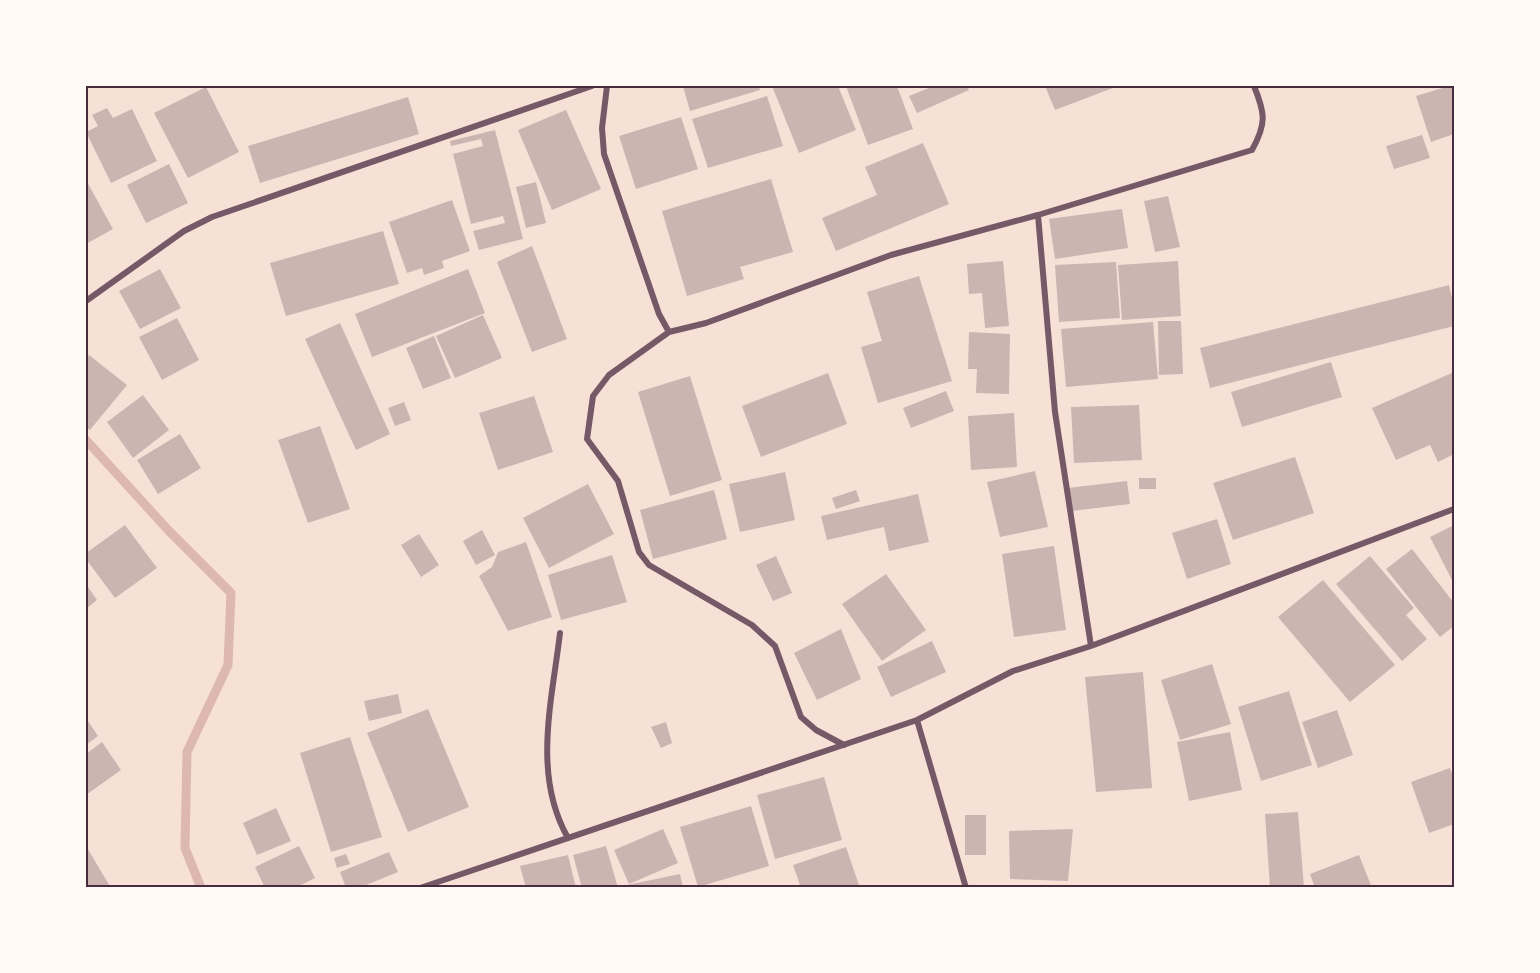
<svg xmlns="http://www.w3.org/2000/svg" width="1540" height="973" viewBox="0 0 1540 973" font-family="Merriweather,serif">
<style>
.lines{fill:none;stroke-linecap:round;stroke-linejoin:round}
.stream{stroke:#dcb8b0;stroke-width:9}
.building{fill:#ccb4b1}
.minor{stroke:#755966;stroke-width:6}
.neatline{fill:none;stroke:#4a2c40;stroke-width:2}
</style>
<rect width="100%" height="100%" fill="#f7e1d7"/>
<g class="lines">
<path class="stream" d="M86,440L169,531L231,593L228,665L187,752L185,848L201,888"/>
</g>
<path class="building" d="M683,86H759L760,90L690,111Z
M772,86H838L856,130L799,153Z
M846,86H897L913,129L868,145Z
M934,86H967L969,90L917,113L909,96Z
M1045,86H1118L1055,110Z
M1449,86H1454V134L1431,142L1416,96Z
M206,87L239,152L188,178L154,113Z
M767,96L783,146L708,168L692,119Z
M408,97L419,134L260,183L248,146Z
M107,108L113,118L132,109L157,161L111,183L86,132L98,126L92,115Z
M566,110L601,189L552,210L518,130Z
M681,117L698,169L636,189L619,136Z
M495,130L523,239L479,250L473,231L505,223L503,216L471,224L453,154L483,146L481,139L451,146L450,141Z
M1422,135L1430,158L1394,169L1386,146Z
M923,143L949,204L836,251L822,218L877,195L865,167Z
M169,164L188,203L146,223L127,185Z
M771,179L793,252L740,267L744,279L687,296L662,211Z
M86,180L113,229L86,244Z
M536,182L546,223L526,228L516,187Z
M1168,196L1180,247L1155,252L1144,201Z
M452,200L470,251L442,261L444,268L424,275L422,268L407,273L389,222Z
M1122,209L1128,248L1055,259L1049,219Z
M383,231L399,284L286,316L270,263Z
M532,246L567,339L532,352L497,262Z
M1003,261L1009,326L985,328L982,293L969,294L967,264Z
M1178,261L1181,316L1122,320L1118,265Z
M1116,262L1120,318L1059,322L1055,265Z
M160,269L181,308L140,329L119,291Z
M468,269L485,313L372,357L355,314Z
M919,276L952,381L878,403L861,347L882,341L867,292Z
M1449,285L1454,307V326L1210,388L1200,348Z
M483,315L502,358L455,378L436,336Z
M177,318L199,360L162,380L139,337Z
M1158,321H1181L1183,374L1159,375Z
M1153,322L1158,379L1066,387L1061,329Z
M340,323L390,434L356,450L305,339Z
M969,332L1010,334L1009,394L976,393L977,369H968Z
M434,336L451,378L423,389L406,348Z
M89,355L127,385L90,430L86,427V358Z
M1331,362L1342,397L1242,427L1231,392Z
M1454,372V454L1438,462L1430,445L1396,460L1372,408Z
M828,373L847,424L761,457L742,406Z
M690,376L722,480L670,496L638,392Z
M946,391L954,411L911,428L903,408Z
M143,395L169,430L133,458L107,422Z
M534,396L553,452L498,470L479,413Z
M404,402L411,420L395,426L388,408Z
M1139,405L1142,460L1074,463L1071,407Z
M1014,413L1017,467L971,470L968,416Z
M320,426L350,509L308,523L278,440Z
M180,434L201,468L158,494L137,460Z
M1295,457L1314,513L1233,540L1213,483Z
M1035,471L1048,527L1000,537L987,482Z
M785,472L795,520L740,532L729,484Z
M1139,478H1156V489H1139Z
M1127,481L1130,504L1071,511L1068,488Z
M588,484L614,534L549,568L523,518Z
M714,490L727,539L653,559L640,510Z
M856,490L860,501L836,509L832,498Z
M918,494L929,542L889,551L884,527L827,540L821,516Z
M1217,519L1231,564L1187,579L1172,533Z
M125,525L157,568L115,598L86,559V553Z
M1454,525V584L1430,537Z
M482,530L495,555L476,565L463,541Z
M419,534L439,565L421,577L401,545Z
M526,542L552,617L508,631L479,576L492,567L498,552Z
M1054,546L1066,630L1014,637L1002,554Z
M1412,549L1454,603V626L1440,637L1386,569Z
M612,555L627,602L561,620L548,575Z
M776,556L792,593L773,601L756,565Z
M1370,556L1414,608L1406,615L1427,639L1402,661L1336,584Z
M886,574L926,630L882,661L842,604Z
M1323,580L1395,665L1350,702L1278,617Z
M86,584L97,600L86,609Z
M841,629L861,679L817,700L794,653Z
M932,641L946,672L891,697L877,667Z
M1212,664L1231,724L1180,740L1161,680Z
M1143,672L1152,788L1096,792L1085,677Z
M1289,691L1312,765L1261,781L1238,707Z
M398,694L402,713L369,721L364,701Z
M428,709L469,807L408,832L367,733Z
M1337,710L1353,755L1318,768L1302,722Z
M86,718L98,736L86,745Z
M666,722L672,743L661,748L651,727Z
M1230,732L1242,790L1189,801L1177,742Z
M350,737L382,837L331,852L300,753Z
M102,742L121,770L86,795V754Z
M1450,768L1454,780V824L1429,833L1411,782Z
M824,777L842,840L775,859L757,795Z
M751,806L769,866L698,887L680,827Z
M276,808L291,841L257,855L243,823Z
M1298,812L1304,888H1270L1265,814Z
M965,815H986V855H965Z
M663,829L678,863L629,884L614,850Z
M1073,829L1068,881L1010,879L1009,831Z
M86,846L111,888H86Z
M299,846L315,878L295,888H265L255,867Z
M606,846L618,888H582L573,855Z
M846,847L860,888H801L793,865Z
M389,852L398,872L359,888H346L340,872Z
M346,854L350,864L337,868L334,858Z
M568,855L576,888H526L520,866Z
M1359,855L1372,888H1315L1310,874Z
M680,874L683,888H627V885Z"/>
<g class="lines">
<path class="minor" d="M607,86L602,128L604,154L659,314L669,332L706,323L891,255L1038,215L1252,150C1267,123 1265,113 1254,86
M1038,215L1055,412L1091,646
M86,301L184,231L212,217L592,86
M669,332L609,375L593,396L587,439L618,481L639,552L649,565L752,625L775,646L801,717L816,730L844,745
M560,633C552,701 532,775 568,838
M917,720L966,888
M420,888L917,720L1013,671L1091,646L1454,509"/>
</g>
<rect width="1540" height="973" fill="none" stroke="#fffaf5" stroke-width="174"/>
<rect x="87" y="87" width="1366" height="799" class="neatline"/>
</svg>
